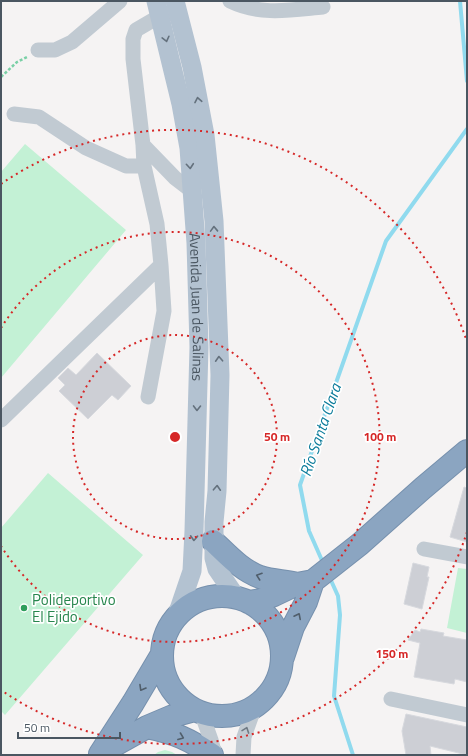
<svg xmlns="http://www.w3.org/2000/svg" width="468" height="756" viewBox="0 0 468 756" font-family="'Titillium Web',sans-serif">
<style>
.green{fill:#c3f1d5}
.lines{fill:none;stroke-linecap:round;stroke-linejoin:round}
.stream{stroke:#90daee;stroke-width:4}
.building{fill:#cdcfd5;stroke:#d7d9de}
.highway-casing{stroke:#7690ad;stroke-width:24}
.path{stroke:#7ad0a6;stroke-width:2.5;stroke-dasharray:3 2;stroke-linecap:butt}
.minor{stroke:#c1cad2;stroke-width:15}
.major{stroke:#b3c2d1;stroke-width:19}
.highway{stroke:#8ba5c1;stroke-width:22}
.oneway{stroke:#64717d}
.oneway2{stroke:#505e6b}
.oneway3{stroke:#6e7983}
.ring{fill:none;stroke:#d62828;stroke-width:2;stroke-dasharray:2 4}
.leisure-dot{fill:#2e9e5b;stroke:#fff;stroke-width:1.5}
.labels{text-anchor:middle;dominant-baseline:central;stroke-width:3.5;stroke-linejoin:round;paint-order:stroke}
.street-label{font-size:15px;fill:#4a5661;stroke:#fff}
.leisure-label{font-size:15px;fill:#27864d;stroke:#fff;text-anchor:start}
.water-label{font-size:16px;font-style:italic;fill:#0c7c9b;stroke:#fff}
.centre{fill:#d62828;stroke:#fff;stroke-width:2}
.ring-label{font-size:12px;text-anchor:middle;font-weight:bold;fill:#d62828;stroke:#fff;stroke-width:3.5;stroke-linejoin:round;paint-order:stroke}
</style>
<rect width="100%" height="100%" fill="#f5f3f3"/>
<path class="green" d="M25,144L126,230L1,378V172Z
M48,473L143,555L5,715L1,711V528Z
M458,568L467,569V633L447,628Z
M165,750L172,752L177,755H154L158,752Z"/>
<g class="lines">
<path class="stream" d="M460,1L467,81
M324,565L309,531L300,485L386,241L467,129
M329,576L338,596L340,615L334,696L353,755"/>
</g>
<path class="building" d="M97,353L131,386L118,400L112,395L88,419L59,391L65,385L58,378L68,368L76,375Z
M464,487L467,488V542L450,537Z
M413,563L429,567L427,577H429L422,609L404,604Z
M421,629L444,633L443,636L467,640V682L455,679L454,684L414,677L420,643L408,640L415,630L420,632Z
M406,714L467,727V755L430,746L431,755H406L402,731Z"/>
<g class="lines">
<g class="highway-casing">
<path id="highway" d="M213,541C228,555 241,570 260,577C272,581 285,581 297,584
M162 656a60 60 0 1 1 120 0a60 60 0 1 1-120 0Z
M248,602L261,600L274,595L297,584L313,581L360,544L423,488L467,451
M283,657L293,627L306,602L313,581
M147,727C175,733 189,739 212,755
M104,751L147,727L173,716L195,710
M100,754L133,703L162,654"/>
</g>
<path class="path" d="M1,77L17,62L27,57"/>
<path class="minor" d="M230,1C261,16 291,10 323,7
M38,50H55L72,42L120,1
M14,114L39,117L86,148L126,166H144
M143,145L175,178L192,191
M148,397L164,311L161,265L157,224L144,166L143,145L133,59V39L136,30L160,16L170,14
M1,420L161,265
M424,549L467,557
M391,699L467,715
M201,712L211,740L215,755
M243,755L244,737L255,706"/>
<g class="major">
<path id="s1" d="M156,1L181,104L189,148L196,243L199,347L194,531L192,571L177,615"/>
<path d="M175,1L192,67L205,135L214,221L220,375L217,491L214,522V558L217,569L236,597"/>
</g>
<use href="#highway" class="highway"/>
</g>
<defs><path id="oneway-chevron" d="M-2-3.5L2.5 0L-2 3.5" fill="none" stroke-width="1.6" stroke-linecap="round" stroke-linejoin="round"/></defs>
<g class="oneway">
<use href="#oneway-chevron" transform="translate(166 39) rotate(76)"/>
<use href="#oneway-chevron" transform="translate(198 100) rotate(-101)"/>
<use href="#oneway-chevron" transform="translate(190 166) rotate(85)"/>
<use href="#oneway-chevron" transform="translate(214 229) rotate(-92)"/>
<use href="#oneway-chevron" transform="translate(219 359) rotate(-93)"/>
<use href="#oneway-chevron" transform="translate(197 408) rotate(91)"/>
<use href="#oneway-chevron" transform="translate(217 488) rotate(-87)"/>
<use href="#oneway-chevron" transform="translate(194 538) rotate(93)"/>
</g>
<g class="oneway2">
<use href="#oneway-chevron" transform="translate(259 576) rotate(-161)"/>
<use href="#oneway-chevron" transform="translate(298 616) rotate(-63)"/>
<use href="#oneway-chevron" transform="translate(142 688) rotate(120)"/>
<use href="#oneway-chevron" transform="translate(181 737) rotate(21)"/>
</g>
<use class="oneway3" href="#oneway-chevron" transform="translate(246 730) rotate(-70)"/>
<g class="ring">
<circle cx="175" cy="437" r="102"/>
<path d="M1 328A205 205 0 1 1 1 546"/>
<path d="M467 532A307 307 0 0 1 1 690M1 184A307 307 0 0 1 467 342"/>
</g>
<circle class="leisure-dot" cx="24" cy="608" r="4"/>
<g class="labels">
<g class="street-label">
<text stroke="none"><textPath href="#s1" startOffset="310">Avenida Juan de Salinas</textPath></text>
</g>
<g class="leisure-label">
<text x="32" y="599">Polideportivo<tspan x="32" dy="17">El Ejido</tspan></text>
</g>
<g class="water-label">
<text transform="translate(320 430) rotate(-71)">Río Santa Clara</text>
</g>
</g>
<circle cx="175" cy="437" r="6" class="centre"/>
<g class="ring-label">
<text x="277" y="441">50 m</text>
<text x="380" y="441">100 m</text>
<text x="392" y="658">150 m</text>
</g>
<rect width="468" height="756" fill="none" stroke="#4a5661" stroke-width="4"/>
<path d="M18 732v6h102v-6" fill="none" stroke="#4a5661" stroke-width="2"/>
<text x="24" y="732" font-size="12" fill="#4a5661" stroke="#ffffff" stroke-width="3" paint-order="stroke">50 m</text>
</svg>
